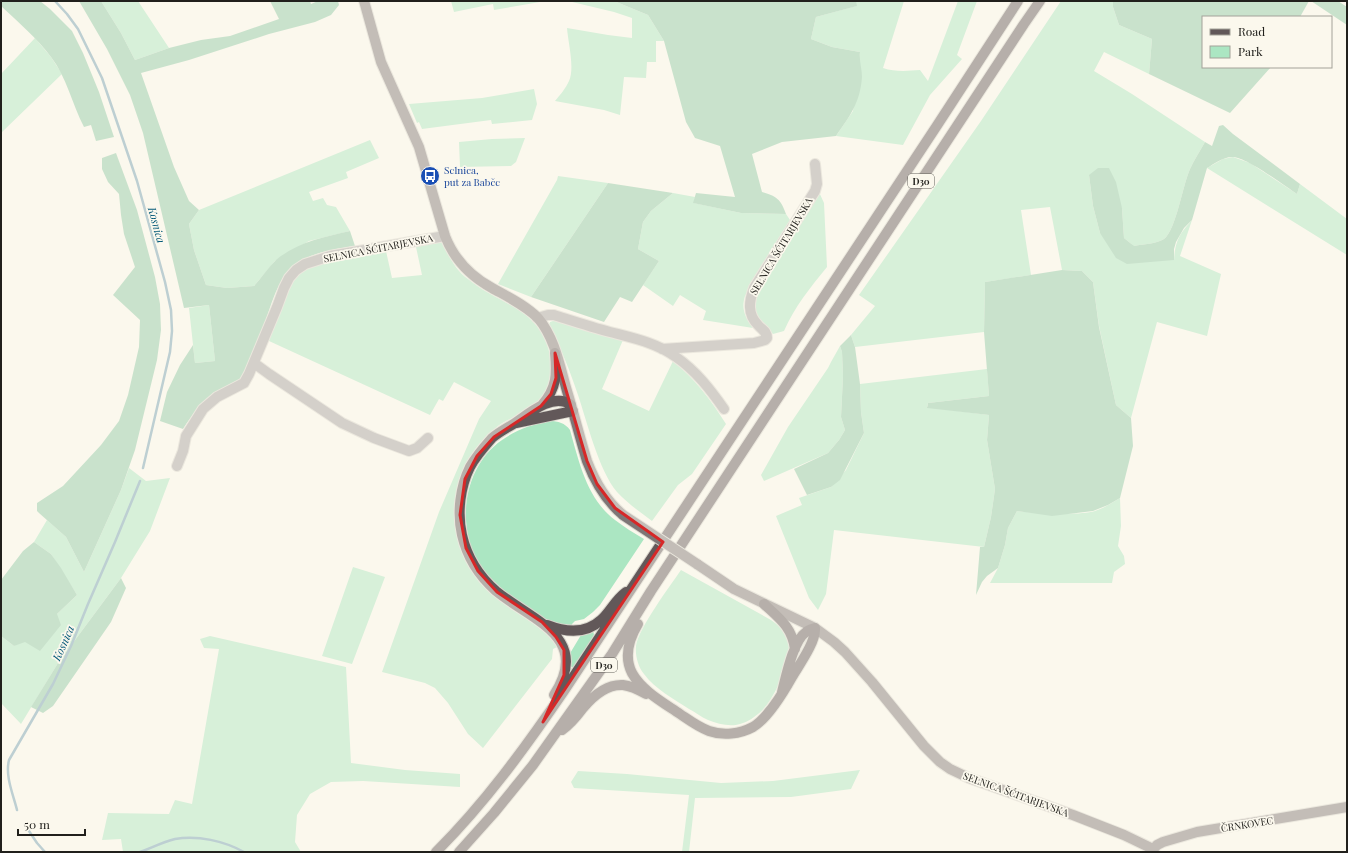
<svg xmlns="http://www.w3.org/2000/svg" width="1348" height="853" viewBox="0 0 1348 853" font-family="'Playfair Display',serif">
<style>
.green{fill:#abe6c2}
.forest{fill:#8dc8a5}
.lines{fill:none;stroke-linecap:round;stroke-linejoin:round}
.stream{stroke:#719db2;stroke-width:2.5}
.street-casing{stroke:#d8d5cc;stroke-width:12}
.secondary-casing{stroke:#d8d5cc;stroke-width:12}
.primary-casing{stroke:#d8d5cc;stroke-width:12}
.street{stroke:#a5a0a0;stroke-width:10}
.secondary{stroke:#7e7676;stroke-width:10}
.primary{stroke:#625859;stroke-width:10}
.secondary-bridge-casing{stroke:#d8d5cc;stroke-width:12;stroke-linecap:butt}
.secondary-bridge{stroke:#7e7676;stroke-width:10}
.marked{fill:none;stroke:#d62828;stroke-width:3;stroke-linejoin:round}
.labels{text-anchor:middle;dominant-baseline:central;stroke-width:3.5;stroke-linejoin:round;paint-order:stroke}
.shield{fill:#fbf8ed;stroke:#62615b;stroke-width:1}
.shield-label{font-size:9px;font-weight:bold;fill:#21201c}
.transit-label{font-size:10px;fill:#164399;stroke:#fbf8ed;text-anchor:start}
.street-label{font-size:10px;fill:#21201c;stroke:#fbf8ed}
.water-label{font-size:11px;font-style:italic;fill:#035878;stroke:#fbf8ed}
</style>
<rect width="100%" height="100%" fill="#fbf8ed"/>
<path class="green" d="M101,1H138L169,48L135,60L121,33Z
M451,1H546L494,10L493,4L454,12Z
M568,1H614L648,15L664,41H656V62H647L646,78L624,77L620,115L604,110L555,101C560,95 566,88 569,81C575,68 568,42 567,28L608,35L632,38V18L614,12Z
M856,1H904L883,68C895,72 907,71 920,70L928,81L958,1H977L957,55L962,59L930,95L903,145L836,136L853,111L860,52L832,47L811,39L816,17L856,6Z
M1061,1H1113V7L1119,25L1152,39L1149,74L1104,52L1094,71L1132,94L1205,142C1200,151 1194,160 1190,169C1183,184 1176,230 1164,239C1155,244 1144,244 1134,246L1124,238L1122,208L1089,175L1093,206L1100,233L1174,260C1175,242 1179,234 1192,220L1180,256L1221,274L1207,336L1157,322L1131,418L1116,405L1099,326L1093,282L1082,271L1062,270L1050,207L1021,210L1031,275L985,282L984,332L855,347L851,335L875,306L859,295L981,121Z
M35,38L51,57L62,74L1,133V74Z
M534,89L537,104L532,120L492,124L491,120L422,129L419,122L417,123L409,104L482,98Z
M525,138L516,162L511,166L460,167L459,142L492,139Z
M370,140L379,158L346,172L348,178L309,192L313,201L323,198L327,205L336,207L350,231L309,241L275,261L254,286L227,288L206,285L194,250L189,224L199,210Z
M1233,157L1250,163L1297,194L1300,184L1347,219V255L1207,168L1223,159Z
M558,176L608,183L531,297L498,284L557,180Z
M819,192L824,203L827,267C810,288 795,306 784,331L773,334C756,318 756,319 754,296Z
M673,193L695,197L694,203L741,213L786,214L790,220L745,296C741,309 745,317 753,328L703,320L706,311L680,295L673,306L643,285L659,261L638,249L643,222L651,211Z
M442,242C449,256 455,270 468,279C502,307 542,307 551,360C553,371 551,385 545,395C536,412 512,415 498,426C486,436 473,449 467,463C464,469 463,477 461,483C450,517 454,545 474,575C495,606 535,618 559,646L553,649L552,659L483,748L468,734L448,703L435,688L425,683L382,672L439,512L479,419L491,401L454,382L443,401L439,399L430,415L269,341C276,322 284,290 298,274C310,261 367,255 386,251L392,278L422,275L416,247Z
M209,305L215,361L195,363L189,308Z
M556,320L623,340L602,389L649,411L673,361C695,379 711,400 726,424L692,474L678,485L652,521C640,512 627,503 617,492C599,471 587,422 578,395C570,371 561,348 549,325L550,322Z
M840,346L842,352L843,376L841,417L845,430L839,440L828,453L764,481L761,475L788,427L828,368L831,362Z
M987,369L989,396L928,403L927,407L989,415L987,440L995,489L991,517L984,547L834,530L826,594L818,610L809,598L776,516L802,505L799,498L831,487L846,470L864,433L861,412L860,384Z
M550,421C558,421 565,423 570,430C579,462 587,499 615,520C624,527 634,533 644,539L600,605L593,612L584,619L575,621L572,624L571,628C564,626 555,625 548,621C528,610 495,586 482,568C455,529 462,468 502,440C516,430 533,424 550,421Z
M129,468L146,481L170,478L150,531L121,578L58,663L21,724L1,703V636L14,646L57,614L77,595L51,554L34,542L47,520L66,537L84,572L121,490Z
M1120,498L1121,526L1118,546L1124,556L1125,564L1114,572L1112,583H990L998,568L1005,545L1008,528L1017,511C1035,513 1079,516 1095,511C1104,508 1112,503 1120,498Z
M353,567L385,577L352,664L322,656Z
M681,570L771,620C778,625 784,630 788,637C795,653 776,695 765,707C759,714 751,720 743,723C731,728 719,724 708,720C701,717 695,712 689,709C674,699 655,689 644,674C638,667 635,655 636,646C638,629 670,586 681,570Z
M593,630L594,635L574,667H572L570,666L569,655L581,635Z
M210,636L346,667L351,763L405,770L460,774V787L363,781L331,782L310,794L297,815L295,842L301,852H123L121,839L102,840L108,813L169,814L175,800L192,804L219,649L204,648L200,639Z
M860,770L851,789L791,797L695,798L689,852H682L689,795L574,788L571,782L578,771L627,774L721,783L773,781Z"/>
<path class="forest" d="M1,1H40L50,9L72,31L83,53L99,92L114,137L96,141L91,125L84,127C72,104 67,78 51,57C37,38 18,22 1,6Z
M79,1H101L121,33L135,60L169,48L201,40L230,36L279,19L270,1H310L311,4L318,1H338L339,5L331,15L315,22L269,34L189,60L141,73L174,167L189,201L199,210L189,224L194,250L206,285L227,288L254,286C261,278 268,268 276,260C297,242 324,237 350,231L355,246C335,249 312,252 295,265C276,278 268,316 261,336C255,351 248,364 242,378C234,386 224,389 215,394C200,403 192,415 183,429L160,421L167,392L180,365L193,345L195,363L215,361L209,305L184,308L143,133L130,95L107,49Z
M614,1H856L857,6L816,17L811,39L832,47L860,52C859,61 862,69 862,77C860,103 850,116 836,136L782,142L752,154L762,192C776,196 781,199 786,214L741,213L693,203L696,193L735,197L720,146L695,138L686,122L664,41L648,15Z
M1113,1H1309L1300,17H1203V67H1271L1230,113L1149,74L1152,39L1119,25L1113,7Z
M1311,1H1338L1347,7V25Z
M1223,125L1233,134L1300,184L1297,194C1285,186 1245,156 1232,157C1223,157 1214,164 1207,168L1192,220L1184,228L1176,242L1174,249V260L1127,264L1116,258L1100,233L1093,206L1089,175L1098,168H1109L1116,182L1122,208L1124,238L1134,246C1144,244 1155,244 1164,239C1176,230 1183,184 1190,169C1194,160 1200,151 1205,142L1212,146L1219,126Z
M116,153L137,210L155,277L160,304L161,330L157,360L135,450L121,490L84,572L66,537L39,513L37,511V503L63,486L101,445L119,421L128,395L139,347L140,320L113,295L135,267L124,234L121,215L119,194L108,182L102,169V158Z
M608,183L673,193L651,211L643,222L638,249L659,261L632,302L620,297L604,322L531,297Z
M1062,270L1082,271L1093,282L1099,327L1116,405L1131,418L1133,446L1120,498L1108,505L1093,511L1052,516L1017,511L1008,528L1005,545L998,568L987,576L982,582L976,595L980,547H984L991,517L995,489L987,440L989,415L927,408L928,403L989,396L984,332L985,282Z
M851,335L855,347L860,384L861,412L864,433L840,480L831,487L807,495L794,469L828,453L839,440L845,430L841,417L843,376L842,352L840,346Z
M34,542L51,554L61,568L77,595L57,614L61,625L40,651L25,642L14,646L1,636V580L23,551Z
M121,578L126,588L111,622L53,706L43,713L31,707L58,663Z"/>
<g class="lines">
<path class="stream" d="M55,1L67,14L78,29L102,78L137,181L165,282L171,310L172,331L170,352L143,468
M17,810C13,794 5,776 9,760L53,684L71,646L88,604L115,542L140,481
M25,825L37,843L45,852
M140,852C151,848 163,842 175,839C198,835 224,841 244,852"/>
<g class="street-casing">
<path id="street" d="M537,318L548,315H554C573,321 591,327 610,332C633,338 657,343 676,357C696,371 710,389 724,409
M662,349L754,343L765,340L767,338C767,331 762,330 758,325C747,314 749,301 754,288L815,191L817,184L815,164
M254,363L269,374L342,423L374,438L409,451L417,448L428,438
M177,466L183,451L186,436L203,409L217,397L244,383L249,374L277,307L284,288L289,278L296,270L305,264L330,256L445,236"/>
</g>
<g class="secondary-casing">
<path id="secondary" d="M364,1L381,62L419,147L445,236C454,259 470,276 492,288C508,297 525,305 538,318C555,338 560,367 567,391C574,414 580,438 587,461C595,482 605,500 623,515
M697,564L734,589L815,628L834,642L845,652L872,682L924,746L940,762L950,769L969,778L1073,815L1124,835L1153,849
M1151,852L1157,845L1163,842L1197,832L1347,807"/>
</g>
<g class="primary-casing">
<path id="primary" d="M542,405C557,388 557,374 555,353
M516,423L573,411
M764,604C779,618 792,627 795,649
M638,624C629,639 624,657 632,673C642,691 664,703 680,714C689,720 698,727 709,731C723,736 740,734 753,727C768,718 783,693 792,677C799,665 816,642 815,628C812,629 808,630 806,632C793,641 786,677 782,692
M547,625C565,632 585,635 601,620C610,612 615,600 626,592
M554,695C592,637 531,620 496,591C479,576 467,557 462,535C457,513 460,487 470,467C476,456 484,447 492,438C499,432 507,428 515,423C529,413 554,392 571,405
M562,730C571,724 577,716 583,708C593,696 607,684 623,685C631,686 639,690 646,694
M436,852C485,803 525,748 564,691L938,124L1018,1
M459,852L494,813L533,765L612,654L651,591L1024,24L1040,1"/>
</g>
<use href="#street" class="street"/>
<use href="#secondary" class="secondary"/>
<use href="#primary" class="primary"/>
<g class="secondary-bridge-casing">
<path id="secondary-bridge" d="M623,515L697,564"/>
</g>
<use href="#secondary-bridge" class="secondary-bridge"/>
</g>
<path d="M0 0H1348V853H0ZM555,353L587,461L597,484L615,508L663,542L543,722L564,675V650L556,637L542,622L497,592L478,571L466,548L460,515L465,479L477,456L494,437L541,406L551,394L556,378Z" fill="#fbf8ed" fill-opacity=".55" fill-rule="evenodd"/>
<path class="marked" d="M555,353L587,461L597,484L615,508L663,542L543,722L564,675V650L556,637L542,622L497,592L478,571L466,548L460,515L465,479L477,456L494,437L541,406L551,394L556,378Z"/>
<defs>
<g id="bus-disc" transform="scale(1)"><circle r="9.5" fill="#1a4fb4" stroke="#fbf8ed"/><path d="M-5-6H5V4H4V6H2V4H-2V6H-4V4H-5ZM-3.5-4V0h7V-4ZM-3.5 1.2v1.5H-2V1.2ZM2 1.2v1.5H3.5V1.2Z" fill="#fff"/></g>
</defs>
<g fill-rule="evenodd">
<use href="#bus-disc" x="430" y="176"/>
</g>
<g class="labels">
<g class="shield">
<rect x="908" y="174" width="26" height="14" rx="3"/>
<rect x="591" y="658" width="26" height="14" rx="3"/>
</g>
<g class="shield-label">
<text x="921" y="181">D30</text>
<text x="604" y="665">D30</text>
</g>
<g class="transit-label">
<text x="444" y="170">Selnica,<tspan x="444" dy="12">put za Babče</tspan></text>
</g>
<g class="street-label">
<text transform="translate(781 246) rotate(-59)">SELNICA ŠĆITARJEVSKA</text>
<text transform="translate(378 248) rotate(-11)">SELNICA ŠĆITARJEVSKA</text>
<text transform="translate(1016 794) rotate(20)">SELNICA ŠĆITARJEVSKA</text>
<text transform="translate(1247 824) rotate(-9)">ČRNKOVEC</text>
</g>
<g class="water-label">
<text transform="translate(157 225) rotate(75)">Kosnica</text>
<text transform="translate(63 643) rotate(-66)">Kosnica</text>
</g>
</g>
<rect width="1348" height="853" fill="none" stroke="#21201c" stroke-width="4"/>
<rect x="1202" y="16" width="130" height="52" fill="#fbf8ed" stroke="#a4a299"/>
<rect x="1210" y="29" width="20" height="6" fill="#625859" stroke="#a4a299"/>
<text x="1238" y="36" font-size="12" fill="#21201c">Road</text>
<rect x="1210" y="46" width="20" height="12" fill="#abe6c2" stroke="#a4a299"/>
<text x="1238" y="56" font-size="12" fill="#21201c">Park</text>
<path d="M18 829v6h67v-6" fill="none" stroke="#21201c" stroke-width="2"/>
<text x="24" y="829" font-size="12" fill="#21201c" stroke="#fbf8ed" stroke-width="3" paint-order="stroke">50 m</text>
</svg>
